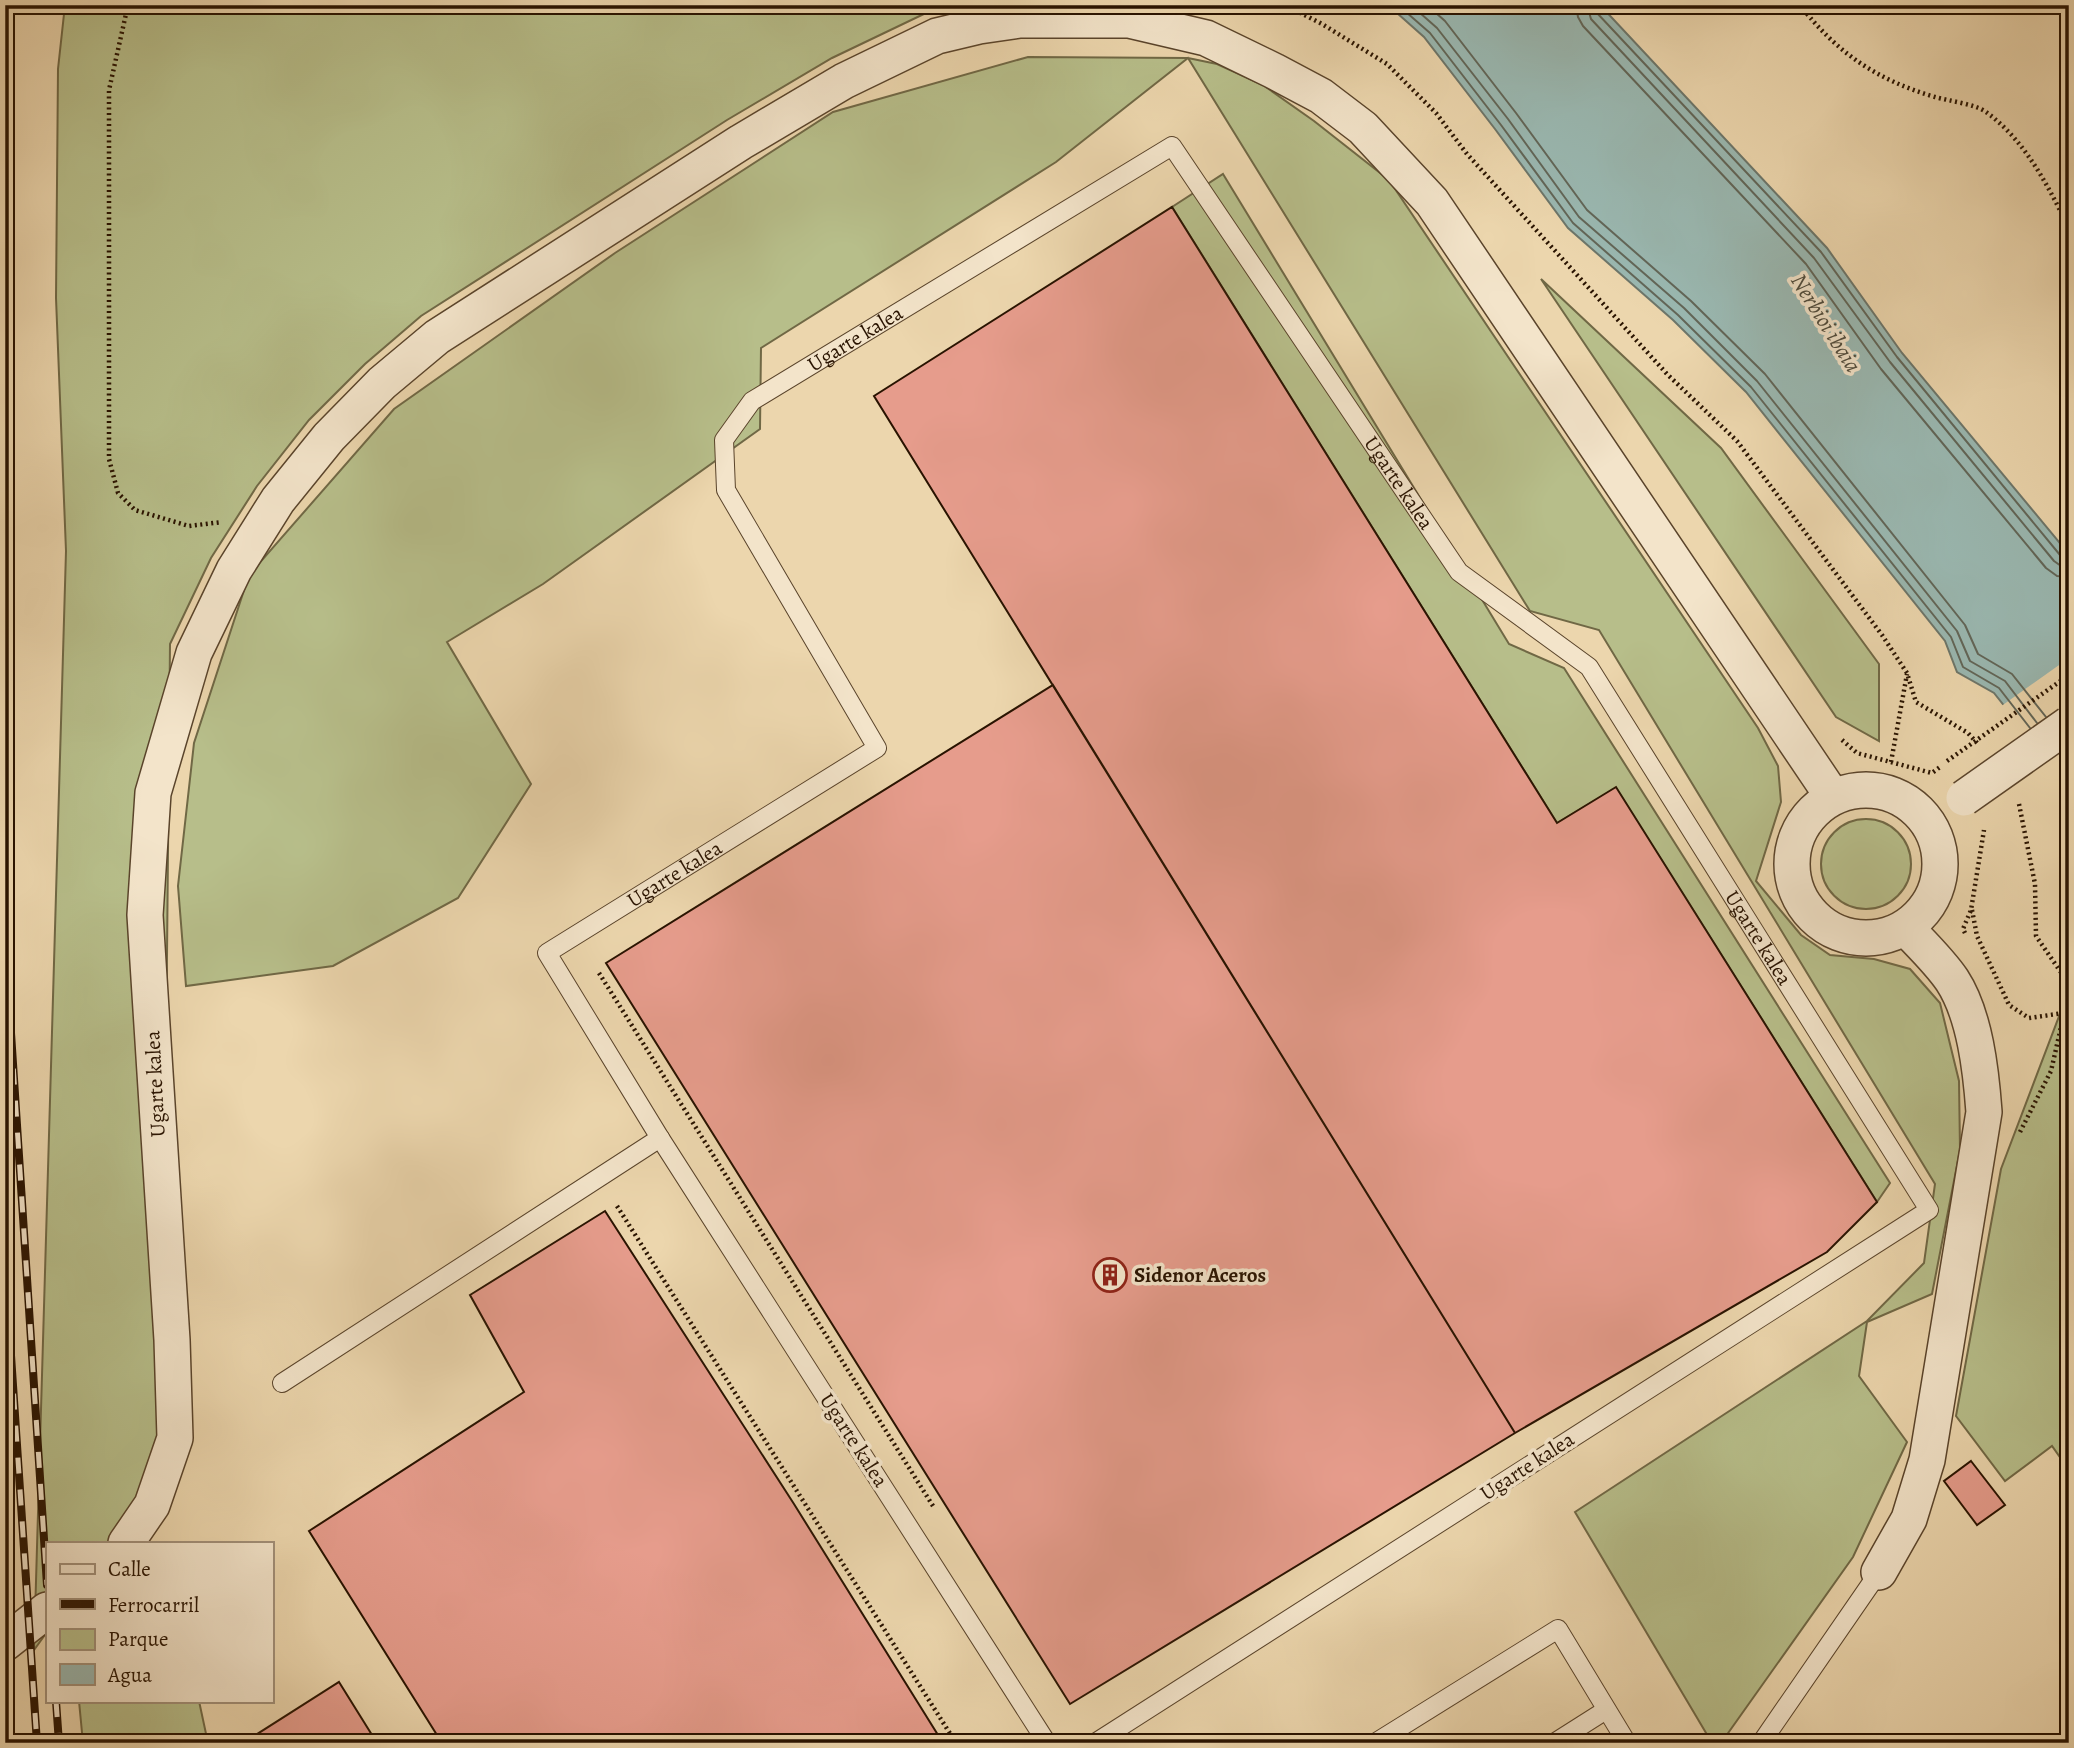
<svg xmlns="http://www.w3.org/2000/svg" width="2074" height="1748" viewBox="0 0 2074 1748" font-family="Alegreya,serif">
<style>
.green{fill:#b7be8a;stroke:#706845;stroke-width:2}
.water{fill:#9ab8b1;stroke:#6d766a;stroke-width:2}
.pier{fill:#ecd6ad}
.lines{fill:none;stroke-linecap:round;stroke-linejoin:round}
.shore{stroke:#626658;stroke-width:2}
.building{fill:#e69c8c;stroke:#291300;stroke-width:2}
.lane-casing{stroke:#5a442b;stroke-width:20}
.street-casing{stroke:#5a442b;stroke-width:38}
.path{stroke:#291300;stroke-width:4.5;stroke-dasharray:2 3.5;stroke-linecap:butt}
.lane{stroke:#f3e4ca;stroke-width:18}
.street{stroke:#f3e4ca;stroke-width:35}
.rail-casing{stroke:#291300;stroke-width:8}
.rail{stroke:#f3e4ca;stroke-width:5;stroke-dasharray:16;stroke-linecap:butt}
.street-bridge-casing{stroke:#5a442b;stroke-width:38;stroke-linecap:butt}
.street-bridge{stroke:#f3e4ca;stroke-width:35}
.labels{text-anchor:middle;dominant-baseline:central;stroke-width:7;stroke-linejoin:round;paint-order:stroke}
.street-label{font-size:21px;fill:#291300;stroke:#f3e4ca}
.poi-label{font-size:21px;font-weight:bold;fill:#291300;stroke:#f3e4ca;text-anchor:start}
.water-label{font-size:23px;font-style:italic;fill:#514d3e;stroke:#f3e4ca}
</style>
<rect width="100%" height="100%" fill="#ecd6ad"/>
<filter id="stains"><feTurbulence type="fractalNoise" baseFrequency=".00286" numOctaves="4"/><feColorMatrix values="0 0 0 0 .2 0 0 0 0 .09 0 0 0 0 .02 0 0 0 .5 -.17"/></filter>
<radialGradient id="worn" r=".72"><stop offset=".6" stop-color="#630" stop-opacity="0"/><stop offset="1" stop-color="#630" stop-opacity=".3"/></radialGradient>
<path class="green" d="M65,5H953L928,12L832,58L727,120L421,316L365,364L309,420L257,486L211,558L170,644L162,1475L112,1543H47V1632L34,1650L66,551L56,298L58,69Z
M1028,57L1188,58L1217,64L1263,85L1314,121L1389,180L1758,728L1778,766L1781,802L1756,881L1801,935L1830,955L1874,959L1910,969L1940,1003L1959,1081L1960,1150L1932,1294L1867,1322L1859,1376L1907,1442L1853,1557L1721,1743H1712L1575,1512L1867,1321L1924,1263L1935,1184L1599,630L1530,611L1188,58L1056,162L761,348L760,429L543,584L447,642L531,784L458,898L333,966L186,986L178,886L194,743L249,575L394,409L615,253L833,112Z
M1223,174L1509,644L1564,668L1890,1183L1877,1202L1616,788L1557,823L1172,207Z
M1541,279L1721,448L1879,664V741L1836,717Z
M1821 864a45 45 0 1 1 90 0a45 45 0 1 1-90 0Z
M2069,990V1470L2052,1446L2005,1481L1956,1416L2001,1169Z
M79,1701H199L208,1743H83Z"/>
<path class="water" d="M1388,5H1600L1827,248L1902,353L2069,554V794L2056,771L1994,693L1957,672L1945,641L1746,392L1673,320L1568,228L1495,129L1424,37Z"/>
<path class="pier" d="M2069,658V780L2060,786L2053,773L2000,707Z"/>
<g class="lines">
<path class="shore" d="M1398,5L1430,33L1501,125L1573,223L1678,315L1751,387L1951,637L1963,667L1999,688L2030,728
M1411,5L1437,28L1508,119L1579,217L1684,308L1757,381L1957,631L1970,661L2005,681L2037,723
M1427,5L1445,21L1516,113L1587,210L1691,301L1765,374L1965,625L1978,654L2012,674L2046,717
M1576,5L1578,17L1583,26L1806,264L1881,369L2046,568L2057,576L2069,577
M1587,5L1591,19L1814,258L1890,362L2054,561L2061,566L2069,567
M1596,5L1597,13L1821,252L1897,357L2060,555L2069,558"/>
</g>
<path class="building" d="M1172,207L1557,823L1616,787L1877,1202L1827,1252L1515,1433L874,396Z
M1053,685L1515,1433L1070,1704L606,963Z
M605,1211L794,1504L943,1743H442L309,1531L524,1392L470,1295Z
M1971,1461L2005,1505L1977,1525L1944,1481Z
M339,1682L377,1743H243Z"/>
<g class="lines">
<g class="lane-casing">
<g id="lane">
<path d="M282,1383L660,1138"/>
<path id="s1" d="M1047,1743L660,1138L547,953L877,748L726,490L724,440L752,401L1172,146L1459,572L1589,667L1929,1210L1095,1743"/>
<path d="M1375,1743L1558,1629L1627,1743"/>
<path d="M1554,1743L1606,1710"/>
<path d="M1761,1743L1879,1572"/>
</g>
</g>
<g class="street-casing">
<path id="street" d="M1792 864a74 74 0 1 1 148 0a74 74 0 1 1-148 0Z
M126,1543L152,1505L175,1438L172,1340L145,915L153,793L194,653L234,570L278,500L329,437L382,383L437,337L741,142L844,81L937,36L979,26L1020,20H1129L1206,38L1274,71L1321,96L1363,128L1432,202L1833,797
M1879,1572L1909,1519L1927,1460L1984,1112C1981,1071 1975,1015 1952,980C1939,961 1921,944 1905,927
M5,1643L47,1610"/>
</g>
<path class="path" d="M128,5L109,90V459L118,493L135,510L189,526L222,522
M1285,5L1322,24L1387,64L1436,113L1467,154L1667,374L1737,441L1882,635L1907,673L1916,702L1968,733L1978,744
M1800,5C1837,53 1877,80 1935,97C1949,101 1975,104 1986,112C2025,140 2049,187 2069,229
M1842,740L1857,753L1932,773L1940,767
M1947,761L2069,675
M1891,762L1907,674
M2019,804L2035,884L2036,936L2069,984
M1972,910L1977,936L2009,1005L2029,1018L2064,1013
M1965,933L1963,929L1971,910L1984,830
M599,973L933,1506
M2020,1132L2051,1071L2069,992
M617,1206L956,1743"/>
<use href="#lane" class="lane"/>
<use href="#street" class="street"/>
<g class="rail-casing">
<path id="rail" d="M5,941L47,1585
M5,1266L37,1743
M56,1701L59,1743"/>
</g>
<use href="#rail" class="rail"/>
<g class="street-bridge-casing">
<path id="street-bridge" d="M1964,798L2069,724"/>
</g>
<use href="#street-bridge" class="street-bridge"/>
</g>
<defs>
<g id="building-ring" transform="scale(1.75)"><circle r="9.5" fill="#f3e4ca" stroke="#8f2418" stroke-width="1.5"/><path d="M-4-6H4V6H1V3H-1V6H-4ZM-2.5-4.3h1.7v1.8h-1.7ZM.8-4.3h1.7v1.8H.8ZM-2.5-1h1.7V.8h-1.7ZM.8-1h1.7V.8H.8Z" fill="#8f2418"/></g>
</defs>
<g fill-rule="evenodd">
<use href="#building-ring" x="1110" y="1275"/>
</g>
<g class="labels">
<g class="street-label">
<text stroke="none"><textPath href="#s1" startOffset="1841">Ugarte kalea</textPath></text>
<text stroke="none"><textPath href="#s1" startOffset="2618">Ugarte kalea</textPath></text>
<text stroke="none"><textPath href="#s1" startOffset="1085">Ugarte kalea</textPath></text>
<text stroke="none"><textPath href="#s1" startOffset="3206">Ugarte kalea</textPath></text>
<text transform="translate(155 1084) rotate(-93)">Ugarte kalea</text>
<text transform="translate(854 1440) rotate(57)">Ugarte kalea</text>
<text transform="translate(1527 1466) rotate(-33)">Ugarte kalea</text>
</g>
<g class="poi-label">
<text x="1134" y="1275">Sidenor Aceros</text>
</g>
<g class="water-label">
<text transform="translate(1826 323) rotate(58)">Nerbioi ibaia</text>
</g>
</g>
<rect width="2074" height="1748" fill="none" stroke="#ecd6ad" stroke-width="28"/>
<rect x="7" y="7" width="2060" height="1734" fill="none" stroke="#291300" stroke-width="3.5"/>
<rect x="14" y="14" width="2046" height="1720" fill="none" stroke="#291300" stroke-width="2"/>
<rect x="46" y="1542" width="228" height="161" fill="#f3e4ca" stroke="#a29079" stroke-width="2"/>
<rect x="60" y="1564" width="35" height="10" fill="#f3e4ca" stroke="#a29079" stroke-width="2"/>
<text x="108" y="1576" font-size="21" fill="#291300">Calle</text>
<rect x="60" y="1599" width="35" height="10" fill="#291300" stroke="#a29079" stroke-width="2"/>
<text x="108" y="1612" font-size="21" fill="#291300">Ferrocarril</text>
<rect x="60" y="1629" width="35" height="21" fill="#b7be8a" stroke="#a29079" stroke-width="2"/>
<text x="108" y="1646" font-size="21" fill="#291300">Parque</text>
<rect x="60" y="1664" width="35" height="21" fill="#9ab8b1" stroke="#a29079" stroke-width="2"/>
<text x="108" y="1682" font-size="21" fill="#291300">Agua</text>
<rect width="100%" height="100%" filter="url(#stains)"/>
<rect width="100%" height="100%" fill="url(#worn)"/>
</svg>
